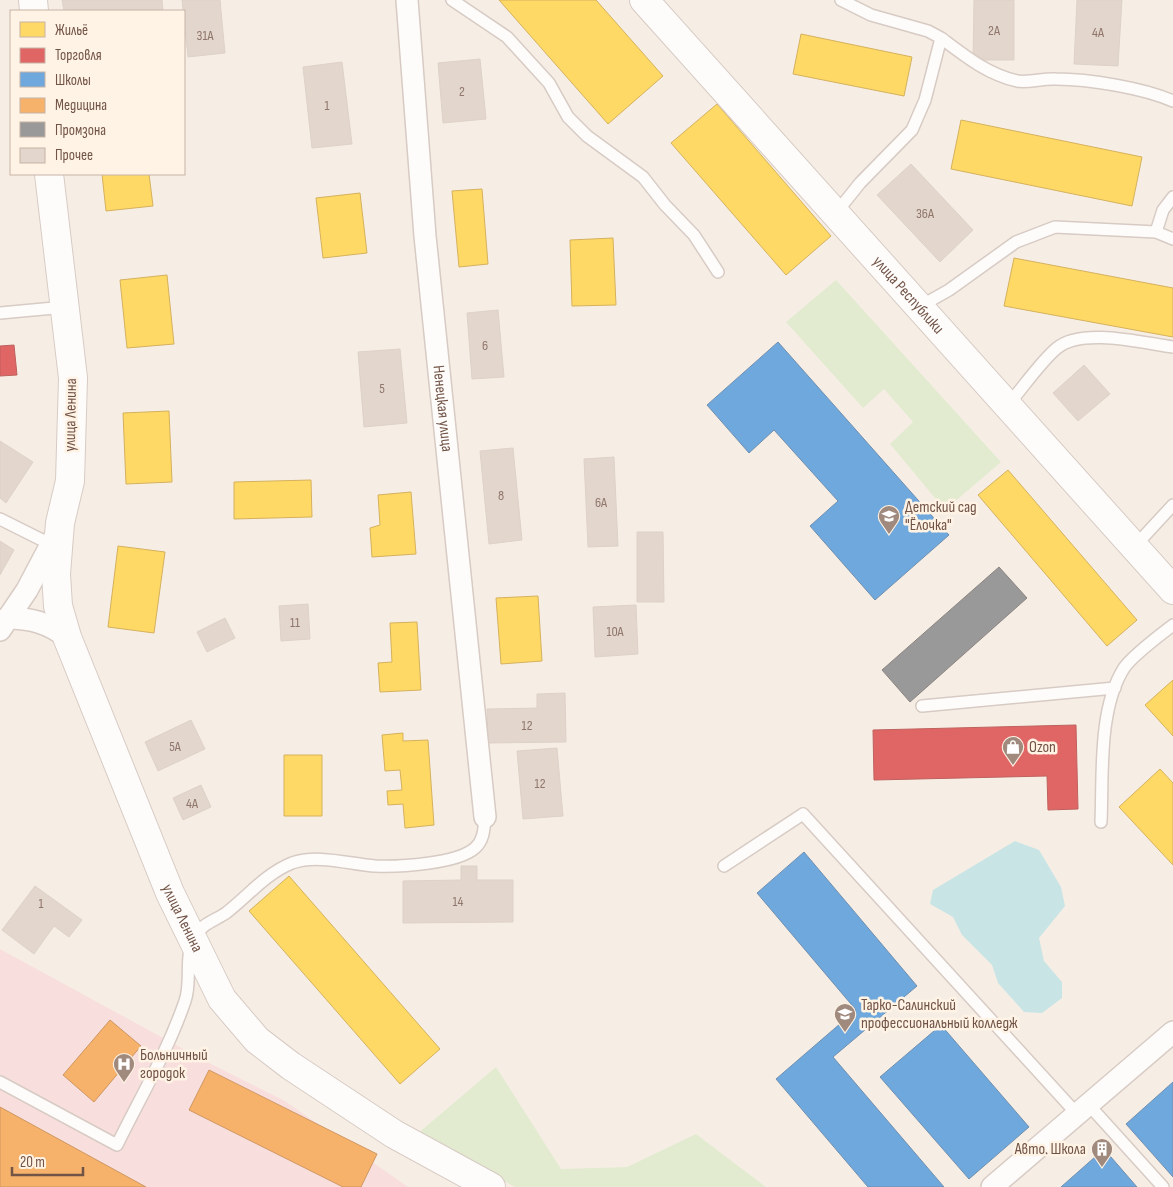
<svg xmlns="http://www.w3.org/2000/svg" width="1173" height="1187" viewBox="0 0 1173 1187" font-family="'Sofia Sans Condensed',sans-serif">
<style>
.medical{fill:#f8dfde}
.green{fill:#e2ebd0}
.water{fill:#c8e4e5}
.homes{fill:#ffd966;stroke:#d5b15d}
.shops{fill:#e06666;stroke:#bf615d}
.schools{fill:#6fa8dc;stroke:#708faf}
.health{fill:#f6b26b;stroke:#ce9660}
.industry{fill:#999;stroke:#8d8480}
.building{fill:#e2d6cd;stroke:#ded1c8}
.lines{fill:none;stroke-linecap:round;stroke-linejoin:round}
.service-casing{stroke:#d7cbc4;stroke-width:14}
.minor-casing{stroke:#d7cbc4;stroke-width:24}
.tertiary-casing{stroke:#d7cbc4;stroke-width:30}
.service{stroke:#fefcfb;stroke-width:11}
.minor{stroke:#fefcfb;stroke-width:21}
.tertiary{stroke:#fefcfb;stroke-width:28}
.labels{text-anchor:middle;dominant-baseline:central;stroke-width:5;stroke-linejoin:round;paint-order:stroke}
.number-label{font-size:14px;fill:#90766b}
.street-label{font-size:16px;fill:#725447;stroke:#fff3e5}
.poi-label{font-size:16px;fill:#725447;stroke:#fff3e5;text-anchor:start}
</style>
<rect width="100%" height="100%" fill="#f6eee5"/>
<path class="medical" d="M0,949L211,1064L285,1101L408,1187H0Z"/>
<path class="green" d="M836,280L1001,462L945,510L890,444L913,422L884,389L863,408L786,322Z
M496,1067L561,1169L627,1167L696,1134L766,1187H515L416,1135Z"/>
<path class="water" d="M1015,841L1039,850L1061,887L1065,906L1039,938L1044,961L1062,982V998L1042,1013L1024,1012L998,983L992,965L962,935L953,917L930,904L933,890Z"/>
<path class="homes" d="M499,0H596L663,76L608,124Z
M801,34L912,57L904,96L793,74Z
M717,104L831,236L786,275L671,143Z
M961,120L1142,157L1132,206L951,169Z
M102,174H149L153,206L106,211Z
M482,189L488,264L459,267L452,191Z
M360,193L367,253L323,258L316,198Z
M613,238L616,305L572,306L570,240Z
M1014,258L1173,288V337L1004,306Z
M167,275L174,344L127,348L120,280Z
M169,411L172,482L126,484L123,413Z
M1008,470L1137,620L1107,646L978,495Z
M311,480L312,517L234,519V482Z
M411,492L416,554L372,557L370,528L380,525L378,495Z
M118,546L165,552L154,633L108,627Z
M538,596L542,661L501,664L496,598Z
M417,622L421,690L380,692L378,663L392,662L390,623Z
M1173,680V736L1145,705Z
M403,733V741L428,740L434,825L405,828L403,804L388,805L387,791L402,790L400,770L385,771L382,735Z
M284,755H322V816H284Z
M1160,769L1173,783V865L1119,807Z
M289,876L440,1049L400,1084L249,911Z"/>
<path class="shops" d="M14,345L17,375L0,376V346Z
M1076,725L1078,809L1048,810L1047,776L874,780L873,730Z"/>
<path class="schools" d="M778,342L949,535L875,600L810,526L838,501L774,430L749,453L707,405Z
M804,852L917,986L833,1057L944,1187H868L776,1079L856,1010L757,893Z
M941,1025L1029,1127L969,1179L880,1077Z
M1173,1082V1177L1126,1124Z
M1104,1149L1137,1187H1061Z"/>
<path class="health" d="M110,1020L141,1046L94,1102L63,1075Z
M209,1070L377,1154L361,1187H343L189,1110Z
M0,1107L146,1187H0Z"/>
<path class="industry" d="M999,567L1027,598L910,702L882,670Z"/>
<path class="building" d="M62,0H162L163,11H64Z
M182,0H220L225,53L188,57Z
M974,0H1014V60H973Z
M1077,0H1122L1118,66L1074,64Z
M480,59L486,119L443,123L438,63Z
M342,62L352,144L312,148L303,67Z
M911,164L973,230L940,262L877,195Z
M498,310L504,377L472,379L467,313Z
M400,349L407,423L364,427L358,352Z
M1084,365L1110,394L1078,421L1053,393Z
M0,441L33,462L6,503L0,498Z
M513,448L522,540L489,544L480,451Z
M614,457L618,546L588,547L584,459Z
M637,532H663L664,602H637Z
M0,541L14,550L0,575Z
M308,604L310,639L281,641L279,606Z
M636,605L638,654L595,657L593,607Z
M225,618L235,638L207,652L197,632Z
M565,693L566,742L488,743L487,709L537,708V694Z
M191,720L205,749L158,771L145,742Z
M557,748L563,816L523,819L517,751Z
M201,785L211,807L183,820L173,798Z
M461,866H477V880H513V922L403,923V881L461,880Z
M35,886L82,920L69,937L54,926L34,954L2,930Z"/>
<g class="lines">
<g class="service-casing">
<path id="service" d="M452,0L507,37L549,83L568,117L587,136L643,177L665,205L694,235L718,272
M941,38C965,56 987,74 1017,81C1029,83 1043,78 1056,79C1089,79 1143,88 1173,101
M836,213L860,183L912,130L925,100L941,38L928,31L871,15L841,0
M1156,232L1163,210L1173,197
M919,307L949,290L1016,242L1055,227L1156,232L1173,239
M0,313L65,307
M1007,406C1022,389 1041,361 1057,348C1082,327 1143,343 1173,347
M0,519L52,545
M1135,546L1173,505
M922,706L1115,688
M1101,822C1103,775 1098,709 1124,668C1133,655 1160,635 1173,625
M724,866L803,814L1077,1114
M0,1082L117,1145C140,1098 168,1051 185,1001C192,982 184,957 194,938C201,924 214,921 226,913C248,896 265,874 292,863C318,854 349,864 375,866C398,867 457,864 475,848C484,840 484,829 485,817
M1088,1104L1163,1187"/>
</g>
<g class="minor-casing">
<g id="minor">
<path id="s1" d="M407,0L425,236L485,817"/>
<path d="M7,618C31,618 48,623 67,637"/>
<path d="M0,630L27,590L56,535"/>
<path d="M992,1187L1173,1032"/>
</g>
</g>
<g class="tertiary-casing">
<g id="tertiary">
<path d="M33,0L34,11"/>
<path id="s2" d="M644,0L1173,590"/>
<path id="s3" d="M49,174L73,378L70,481L60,523L56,574L58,606L67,637L170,893L222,999L257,1040L291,1066L394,1134L491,1187"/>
</g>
</g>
<use href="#service" class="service"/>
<use href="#minor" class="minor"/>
<use href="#tertiary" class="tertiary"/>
</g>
<defs>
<g id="school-pin" transform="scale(1.125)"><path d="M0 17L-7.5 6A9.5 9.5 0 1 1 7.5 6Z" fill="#a08a7e" stroke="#fff3e5"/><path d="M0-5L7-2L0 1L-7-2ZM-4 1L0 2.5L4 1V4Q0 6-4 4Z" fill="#fff"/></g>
<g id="shop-pin" transform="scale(1.125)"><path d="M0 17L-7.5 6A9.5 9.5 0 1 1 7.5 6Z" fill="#a08a7e" stroke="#fff3e5"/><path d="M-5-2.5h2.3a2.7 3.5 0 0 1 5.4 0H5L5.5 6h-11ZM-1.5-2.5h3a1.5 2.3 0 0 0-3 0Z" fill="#fff"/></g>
<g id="university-pin" transform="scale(1.125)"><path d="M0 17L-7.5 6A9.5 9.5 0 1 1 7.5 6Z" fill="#a08a7e" stroke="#fff3e5"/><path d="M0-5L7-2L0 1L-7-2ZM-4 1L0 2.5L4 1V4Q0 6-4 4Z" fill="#fff"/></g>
<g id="hospital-pin" transform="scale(1.125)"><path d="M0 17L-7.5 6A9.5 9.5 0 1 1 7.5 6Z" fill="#a08a7e" stroke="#fff3e5"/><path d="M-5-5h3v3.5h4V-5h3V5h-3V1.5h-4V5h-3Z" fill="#fff"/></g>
<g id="building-pin" transform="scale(1.125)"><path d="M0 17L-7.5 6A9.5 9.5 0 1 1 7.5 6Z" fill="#a08a7e" stroke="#fff3e5"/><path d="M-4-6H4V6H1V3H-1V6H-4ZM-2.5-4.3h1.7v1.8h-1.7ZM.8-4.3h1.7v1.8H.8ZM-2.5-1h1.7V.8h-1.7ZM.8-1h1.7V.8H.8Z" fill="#fff"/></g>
</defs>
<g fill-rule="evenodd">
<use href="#school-pin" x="889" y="516"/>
<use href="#shop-pin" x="1013" y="747"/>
<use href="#university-pin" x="845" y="1014"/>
<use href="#hospital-pin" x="124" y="1064"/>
<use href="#building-pin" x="1102" y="1149"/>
</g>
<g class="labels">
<g class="number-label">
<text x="994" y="30">2А</text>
<text x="1098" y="32">4А</text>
<text x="205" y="35">31А</text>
<text x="462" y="91">2</text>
<text x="327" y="105">1</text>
<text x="925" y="213">36А</text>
<text x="485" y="345">6</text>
<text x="382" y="388">5</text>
<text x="501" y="495">8</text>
<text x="601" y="502">6А</text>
<text x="295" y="622">11</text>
<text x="615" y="631">10А</text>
<text x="527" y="725">12</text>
<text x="175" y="746">5А</text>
<text x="540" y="783">12</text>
<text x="192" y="803">4А</text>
<text x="458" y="901">14</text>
<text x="41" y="903">1</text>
</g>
<g class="street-label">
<text stroke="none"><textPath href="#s2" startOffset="396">улица Республики</textPath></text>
<text stroke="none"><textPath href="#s1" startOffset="410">Ненецкая улица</textPath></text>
<text transform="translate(71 415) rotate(-89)">улица Ленина</text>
<text stroke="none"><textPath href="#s3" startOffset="771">улица Ленина</textPath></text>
</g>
<g class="poi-label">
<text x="905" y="507">Детский сад<tspan x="905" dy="18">"Ёлочка"</tspan></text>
<text x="1029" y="747">Ozon</text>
<text x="861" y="1005">Тарко-Салинский<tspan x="861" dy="18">профессиональный колледж</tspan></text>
<text x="140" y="1055">Больничный<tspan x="140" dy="18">городок</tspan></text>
<text x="1086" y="1149" text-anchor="end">Авто. Школа</text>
</g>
</g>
<rect x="10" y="10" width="175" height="165" fill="#fff3e5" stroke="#c7b3a6"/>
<rect x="20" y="22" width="25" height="15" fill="#ffd966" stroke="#c7b3a6"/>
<text x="55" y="35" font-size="15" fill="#725447">Жильё</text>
<rect x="20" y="48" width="25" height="15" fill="#e06666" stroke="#c7b3a6"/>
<text x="55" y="60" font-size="15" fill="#725447">Торговля</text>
<rect x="20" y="72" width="25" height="15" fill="#6fa8dc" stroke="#c7b3a6"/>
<text x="55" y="85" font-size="15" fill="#725447">Школы</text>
<rect x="20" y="98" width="25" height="15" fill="#f6b26b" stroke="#c7b3a6"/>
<text x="55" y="110" font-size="15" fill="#725447">Медицина</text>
<rect x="20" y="122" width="25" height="15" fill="#999999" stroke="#c7b3a6"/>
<text x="55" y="135" font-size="15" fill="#725447">Промзона</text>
<rect x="20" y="148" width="25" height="15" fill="#e2d6cd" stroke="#c7b3a6"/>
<text x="55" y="160" font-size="15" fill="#725447">Прочее</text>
<path d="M12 1167v8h71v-8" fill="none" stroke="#725447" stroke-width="2.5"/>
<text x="20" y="1167" font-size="15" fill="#725447" stroke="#fff3e5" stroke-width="4" paint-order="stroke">20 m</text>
</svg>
